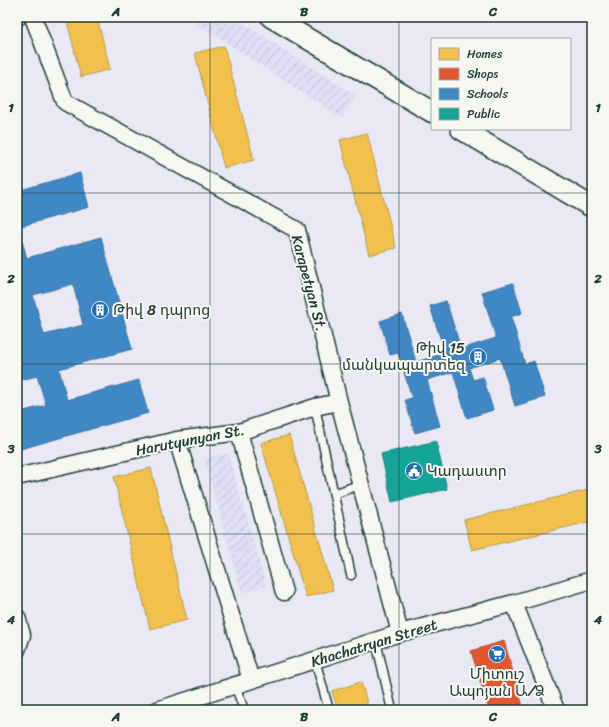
<svg xmlns="http://www.w3.org/2000/svg" width="609" height="727" viewBox="0 0 609 727" font-family="Sriracha,'Noto Sans Armenian',sans-serif">
<style>
.industrial{fill:url(#industrial-furrows)}
.homes{fill:#f2c14e;stroke:#b39946}
.shops{fill:#e4572e;stroke:#a94f30}
.schools{fill:#3f88c5;stroke:#35729a;fill-rule:evenodd}
.public{fill:#17a398;stroke:#19847a}
.lines{fill:none;stroke-linecap:round;stroke-linejoin:round}
.service-casing{stroke:#1f3d34;stroke-width:11}
.minor-casing{stroke:#1f3d34;stroke-width:19}
.tertiary-casing{stroke:#1f3d34;stroke-width:23}
.service{stroke:#f6f6f2;stroke-width:8}
.minor{stroke:#f6f6f2;stroke-width:16}
.tertiary{stroke:#f6f6f2;stroke-width:20}
.grid{fill:none;stroke:#1f3d34;stroke-width:1;stroke-opacity:0.55}
.labels{text-anchor:middle;dominant-baseline:central;stroke-width:4;stroke-linejoin:round;paint-order:stroke}
.street-label{font-size:15px;fill:#1f3d34;stroke:#f6f6f2}
.poi-label{font-size:15px;fill:#1f3d34;stroke:#f6f6f2;text-anchor:start}
.neatline{fill:none;stroke:#1f3d34;stroke-width:1.5}
.grid-label{font-size:13px;text-anchor:middle;font-weight:bold;fill:#1f3d34}
</style>
<defs>
<pattern id="industrial-furrows" width="10" height="10" patternUnits="userSpaceOnUse"><rect width="10" height="10" fill="#e0def6"/><path d="M-1 1l2-2M0 10L10 0M9 11l2-2" fill="none" stroke="#c0bfd4"/></pattern>
</defs>
<rect width="100%" height="100%" fill="#e9e8f4"/>
<filter id="ink" filterUnits="userSpaceOnUse"><feTurbulence type="fractalNoise" baseFrequency=".025" numOctaves="2"/><feDisplacementMap in="SourceGraphic" scale="8" xChannelSelector="R" yChannelSelector="G"/><feConvolveMatrix kernelMatrix="1 2 1 2 8 2 1 2 1" color-interpolation-filters="sRGB"/></filter>
<g filter="url(#ink)">
<path class="industrial" d="M197,17H234L356,96L342,118L194,22Z
M228,453L266,586L242,593L204,459Z"/>
<path class="homes" d="M66,17H97L110,69L81,77Z
M224,46L254,160L224,168L195,53Z
M367,133L396,248L369,255L340,140Z
M289,435L333,590L306,597L261,443Z
M151,468L187,620L150,629L114,477Z
M592,489V521L472,550L464,520Z
M361,682L369,710H338L332,691Z"/>
<path class="shops" d="M504,641L524,710H489L471,651Z"/>
<path class="schools" d="M80,173L89,207L18,227L27,258L101,237L132,349L59,369L67,400L139,380L148,413L17,450V413L46,405L37,376L17,381V191ZM73,284L83,325L44,335L33,295Z
M513,283L522,313L511,317L525,364L534,361L545,397L515,406L500,358L469,368L473,380L483,377L493,410L467,418L453,372L427,380L440,426L415,433L405,400L412,398L398,353L390,355L380,321L402,314L416,362L445,353L430,306L446,301L461,349L496,338L482,292Z"/>
<path class="public" d="M436,441L447,489L392,502L381,454Z"/>
<g class="lines">
<g class="service-casing">
<path id="service" d="M315,407L351,575
M334,494L361,484
M376,641L392,710
M315,660L329,710
M235,685L244,710"/>
</g>
<g class="minor-casing">
<path id="minor" d="M17,17H18
M33,17L65,102L297,230L339,402L400,633
M239,432L284,592
M177,440L251,680
M17,477L177,440L239,432L315,407L339,402
M514,603L556,710
M17,617L22,635L17,650
M157,710L400,633L514,603L592,580"/>
</g>
<g class="tertiary-casing">
<path id="tertiary" d="M271,17L432,112
M461,129L592,207"/>
</g>
<use href="#service" class="service"/>
<use href="#minor" class="minor"/>
<use href="#tertiary" class="tertiary"/>
</g>
</g>
<path class="grid" d="M210,17V710M399,17V710M17,193H592M17,364H592M17,534H592"/>
<defs>
<g id="building-disc" transform="scale(0.9)"><circle r="9.5" fill="#1f6fb2" stroke="#f6f6f2"/><path d="M-4-6H4V6H1V3H-1V6H-4ZM-2.5-4.3h1.7v1.8h-1.7ZM.8-4.3h1.7v1.8H.8ZM-2.5-1h1.7V.8h-1.7ZM.8-1h1.7V.8H.8Z" fill="#fff"/></g>
<g id="civic-disc" transform="scale(0.9)"><circle r="9.5" fill="#1f6fb2" stroke="#f6f6f2"/><path d="M-.6-6.5H3V-4.5H.6V-3L4-1V1h2V6H-6V1h2V-1L-.6-3ZM-1.2 2.5V6h2.4V2.5Z" fill="#fff"/></g>
<g id="supermarket-disc" transform="scale(0.9)"><circle r="9.5" fill="#1f6fb2" stroke="#f6f6f2"/><path d="M-6-5.5h2.5l.6 2H6L4.5 2H-2.5L-4.4-4H-6ZM-1.5 3.2a1.3 1.3 0 1 0 .1 0ZM3 3.2a1.3 1.3 0 1 0 .1 0Z" fill="#fff"/></g>
</defs>
<g fill-rule="evenodd">
<use href="#building-disc" x="100" y="310"/>
<use href="#building-disc" x="478" y="357"/>
<use href="#civic-disc" x="414" y="471"/>
<use href="#supermarket-disc" x="497" y="654"/>
</g>
<g class="labels">
<g class="street-label">
<text transform="translate(309 283) rotate(75)">Karapetyan St.</text>
<text transform="translate(190 440) rotate(-11)">Harutyunyan St.</text>
<text transform="translate(374 643) rotate(-17)">Khachatryan Street</text>
</g>
<g class="poi-label">
<text x="113" y="310">Թիվ 8 դպրոց</text>
<text x="465" y="348" text-anchor="end">Թիվ 15<tspan x="465" dy="17">մանկապարտեզ</tspan></text>
<text x="427" y="471">Կադաստր</text>
<text x="497" y="674" text-anchor="middle">Միտուշ<tspan x="497" dy="17">Ապոյան Ա/Ձ</tspan></text>
</g>
</g>
<rect width="609" height="727" fill="none" stroke="#f6f6f2" stroke-width="44"/>
<rect x="431" y="38" width="140" height="92" fill="#f6f6f2" stroke="#a0aca6"/>
<rect x="439" y="48" width="20" height="12" fill="#f2c14e" stroke="#a0aca6"/>
<text x="467" y="58" font-size="12" fill="#1f3d34">Homes</text>
<rect x="439" y="68" width="20" height="12" fill="#e4572e" stroke="#a0aca6"/>
<text x="467" y="78" font-size="12" fill="#1f3d34">Shops</text>
<rect x="439" y="88" width="20" height="12" fill="#3f88c5" stroke="#a0aca6"/>
<text x="467" y="98" font-size="12" fill="#1f3d34">Schools</text>
<rect x="439" y="108" width="20" height="12" fill="#17a398" stroke="#a0aca6"/>
<text x="467" y="118" font-size="12" fill="#1f3d34">Public</text>
<rect x="22" y="22" width="565" height="683" class="neatline"/>
<g class="grid-label">
<text x="116" y="16">A</text>
<text x="304" y="16">B</text>
<text x="493" y="16">C</text>
<text x="11" y="112">1</text>
<text x="598" y="112">1</text>
<text x="11" y="283">2</text>
<text x="598" y="283">2</text>
<text x="11" y="453">3</text>
<text x="598" y="453">3</text>
<text x="11" y="624">4</text>
<text x="598" y="624">4</text>
<text x="116" y="721">A</text>
<text x="304" y="721">B</text>
<text x="493" y="721">C</text>
</g>
</svg>
